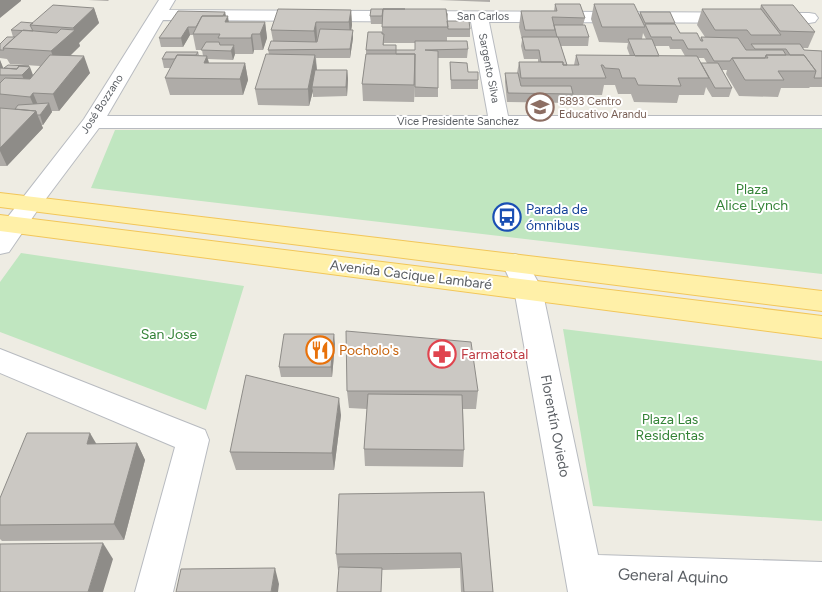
<svg xmlns="http://www.w3.org/2000/svg" width="822" height="592" viewBox="0 0 822 592" font-family="Figtree,sans-serif">
<style>
.green{fill:#c0e6c0}
.lines{fill:none;stroke-linecap:round;stroke-linejoin:round}
.minor-casing{stroke:#b8bbc0;stroke-width:2}
.major-casing{stroke:#f2c659;stroke-width:2}
.minor{fill:#fff;fill-rule:evenodd}
.major{fill:#fff0a8;fill-rule:evenodd}
.wall{fill:#afaca8;fill-rule:evenodd}
.shaded-wall{fill:#8e8c88}
.building{fill:#cbc8c3;stroke:#8e8c88}
.labels{text-anchor:middle;dominant-baseline:central;stroke-width:4;stroke-linejoin:round;paint-order:stroke}
.far-street-label{font-size:11px;fill:#5b5f64;stroke:#fff}
.far-education-label{font-size:11px;fill:#785e54;stroke:#fff;text-anchor:start}
.park-label{font-size:14px;fill:#348337;stroke:#fff}
.transit-label{font-size:14px;fill:#164399;stroke:#fff;text-anchor:start}
.street-label{font-size:14px;fill:#5b5f64;stroke:#fff}
.food-label{font-size:14px;fill:#c56008;stroke:#fff;text-anchor:start}
.health-label{font-size:14px;fill:#be3a42;stroke:#fff;text-anchor:start}
.near-street-label{font-size:16px;fill:#5b5f64;stroke:#fff}
</style>
<rect width="100%" height="100%" fill="#eeece3"/>
<path class="green" d="M822,129V274L91,188L115,130Z
M21,253L244,286L206,410L0,332V282Z
M563,329L822,361V521L593,506Z"/>
<g class="lines">
<g class="minor-casing">
<path id="minor" d="M159,0H175L169,10L809,13L815,14L818,18L815,22L809,23L489,22L508,116H822V128H99L39,208L9,252L0,254V227L84,119ZM163,20L471,22L488,116H107Z
M515,254L524,257L542,289L598,555L822,562V592H568L514,289L502,263L506,257Z
M0,349L205,430L209,440L173,592H135L175,447L0,373Z"/>
</g>
<g class="major-casing">
<path id="major" d="M0,193L822,291V311L0,207Z
M0,215L822,316V338L0,231Z"/>
</g>
<use href="#minor" class="minor"/>
<use href="#major" class="major"/>
</g>
<path class="wall" d="M88,0H109L108,1Z
M439,0H490V2Z
M555,4L585,18L583,25L589,37L588,46H561L567,65H574L576,55L630,56L627,48L628,43L599,42L591,19L594,4L639,15L640,12L675,23V24L680,33L700,40L701,37H705L697,25L702,9H760L761,5L815,32L808,48H803L804,50L822,51V87H810L809,88H781L778,97L739,96L726,74L727,70H722L732,88L729,97H712L706,87L704,95H679L677,103L634,102L631,94H618L615,85H604L602,95H573L571,103L507,102L505,82V73H517L519,62H538V59H524L521,46L522,40L519,27L521,11H554ZM643,33L646,39H642ZM655,46H669L670,49H681L685,56H659ZM698,58H704L707,63H701Z
M94,8L99,23L79,43L80,46L70,56L90,73L59,111H52V112L43,125H41L43,128L7,166H0V60L3,68L33,75L40,66L10,64L7,59L0,58V44L13,37L11,30L33,23Z
M351,10L352,25L351,30L353,38L350,58H316L317,70H347L348,79L347,96L313,97V91L309,106L258,105L255,89L269,54L268,50L273,41L271,30Z
M446,11L448,14L447,21L470,29V37H447V41L468,49L467,58H438V97H414L415,85L414,102L363,101L362,84L366,55V50L382,32V24H371L370,16ZM384,43H415V50H396L384,45Z
M225,12L226,16L229,22H265L267,38L263,50H254L253,54H235L233,60L208,59L209,63H245L248,80L243,95H170L165,78L171,68H164L162,59L198,52L199,55L203,56L202,50H196L193,35H190L183,47H161L159,38Z
M450,62L468,72L478,80V89H451Z
M335,344L332,377H281L279,367Z
M347,391H478L476,409H463L464,450L463,467L365,466L364,449L367,409L349,408Z
M341,415L334,470H236L230,452Z
M137,443L145,460L124,540L2,541L0,539V498Z
M484,492L493,592H461L460,568L382,570V576L338,570L336,554Z"/>
<path class="shaded-wall" d="M0,0H21V1L0,18Z
M94,8L99,23L79,43L80,46L57,68L51,51L74,30L73,28Z
M351,10L352,25L350,38L349,22Z
M225,12L226,19L228,16L230,32L221,19Z
M265,22L267,38L263,50L260,34Z
M316,22L317,37L316,47L314,31Z
M188,27L190,35L183,47L181,38Z
M353,30V38L350,58V49Z
M252,34L254,50L253,54L251,38Z
M234,45L235,54L233,60L231,51Z
M315,55L317,71L312,87L313,91L309,106L308,89Z
M84,56L90,73L59,111L53,94Z
M207,56L211,72L204,63Z
M0,60L6,75H0Z
M245,63L248,80L243,95L240,79Z
M30,67L36,83L29,92L22,75Z
M347,70L348,79L347,96L346,87Z
M33,93L40,110L37,114L43,128L7,166L0,151V148L36,111L30,97Z
M49,103L52,112L43,125L40,115Z
M334,334L335,344L332,377L331,367Z
M339,398L341,415L334,470L332,453Z
M90,433L100,450L87,444Z
M137,443L145,460L124,540L114,524Z
M103,543L113,559L103,592H88Z
M275,568L279,584L278,592H271Z"/>
<path class="building" d="M555,4H580L585,18L552,17L555,30H525L521,11H557Z
M594,4H634L645,27H602Z
M53,5L94,8L73,28L30,25Z
M761,5H793L815,32L780,31Z
M278,9L351,10L349,22H316L314,31L271,30Z
M371,9H405H383L382,16H370Z
M383,9H446L448,27H382Z
M702,9H761L781,35H751L747,30H715Z
M178,11L225,12L223,16H202L196,27H188L181,38H159Z
M640,12H670L675,23H645Z
M202,16H228L225,22H265L260,34H252L251,38H218L220,34H193Z
M447,21H469L470,29H448Z
M21,22L33,23L30,25L33,31L11,30Z
M645,24H675L680,33H697L701,41H703L701,37L738,38L746,50H783L786,55H766L765,58H732L730,61H714L707,49H688L683,40H672L671,37H651Z
M554,25H585L589,37H557Z
M61,29L75,30L51,51L3,48L23,30L57,33Z
M320,29L353,30L350,49L268,50L271,41L317,42Z
M368,32H382V34H384L383,45H396V50H366Z
M7,37H15L3,48L4,50H0V44Z
M522,37H558L567,65H563V62H541L539,50H525Z
M628,39H652L659,56H635Z
M415,41H467L468,49L425,50L438,51V88L415,87V54H396V50H415Z
M206,42H219L220,45H234L231,51L201,50Z
M751,44H800L804,50L822,51V78H814L816,71L804,55H790L786,49H755Z
M166,52H198L196,55H177L175,59H162Z
M266,54L315,55L308,89H255Z
M366,54H415L414,85L362,84Z
M50,55L84,56L53,94L33,93L30,97L0,94V83L5,78L30,79Z
M177,55L207,56L204,63H245L240,79L165,78Z
M576,55L697,56L709,78H678L681,86L638,85L635,78H622L619,69L605,68L603,65H601L606,78H521L519,62H563V65H579Z
M766,55H804L816,71H778L784,80H745L732,58H768Z
M450,62L467,63L468,72H478V80H451Z
M701,63H718L732,88H715Z
M8,65L29,66H19L17,69L4,68Z
M19,66L30,67L22,75H0V68L17,69Z
M315,70H347L346,87H312Z
M505,73H518L521,86H571L573,94L508,93Z
M49,103L40,115H37L36,111L15,109L18,105Z
M0,108L36,111L0,148Z
M346,331L471,342L478,391H347Z
M284,334H334L331,367H279Z
M246,375L339,398L332,453L230,452Z
M368,394L462,395L464,450L364,449Z
M27,433H90L87,444L137,443L114,524L0,525V498Z
M484,492L493,592H464L461,553L336,554L339,494Z
M103,543L88,592H0V544Z
M339,567L382,568L381,592H337Z
M275,568L271,592H176L181,569Z"/>
<defs>
<g id="school-ring" transform="scale(1.4375)"><circle r="9.5" fill="#fff" stroke="#8d6e63" stroke-width="1.5"/><path d="M0-5L7-2L0 1L-7-2ZM-4 1L0 2.5L4 1V4Q0 6-4 4Z" fill="#8d6e63"/></g>
<g id="bus-ring" transform="scale(1.4375)"><circle r="9.5" fill="#fff" stroke="#1a4fb4" stroke-width="1.5"/><path d="M-5-6H5V4H4V6H2V4H-2V6H-4V4H-5ZM-3.5-4V0h7V-4ZM-3.5 1.2v1.5H-2V1.2ZM2 1.2v1.5H3.5V1.2Z" fill="#1a4fb4"/></g>
<g id="restaurant-ring" transform="scale(1.4375)"><circle r="9.5" fill="#fff" stroke="#e8710a" stroke-width="1.5"/><path d="M-5-6h1v4h1v-4h1v4h1v-4h1v5L-1.5 .5V6h-2V.5L-5-1ZM5-6V6H3V1.5H1.5Q1.5-4 5-6Z" fill="#e8710a"/></g>
<g id="pharmacy-ring" transform="scale(1.4375)"><circle r="9.5" fill="#fff" stroke="#e0444e" stroke-width="1.5"/><path d="M-2-6h4v4h4v4h-4v4h-4v-4h-4v-4h4Z" fill="#e0444e"/></g>
</defs>
<g fill-rule="evenodd">
<use href="#school-ring" x="540" y="107"/>
<use href="#bus-ring" x="507" y="217"/>
<use href="#restaurant-ring" x="320" y="350"/>
<use href="#pharmacy-ring" x="442" y="354"/>
</g>
<g class="labels">
<g class="far-street-label">
<text x="483" y="16">San Carlos</text>
<text transform="translate(489 68) rotate(79)">Sargento Silva</text>
<text transform="translate(102 104) rotate(-57)">José Bozzano</text>
<text x="458" y="121">Vice Presidente Sanchez</text>
</g>
<g class="far-education-label">
<text x="559" y="101">5893 Centro<tspan x="559" dy="13">Educativo Arandu</tspan></text>
</g>
<g class="park-label">
<text x="752" y="189">Plaza<tspan x="752" dy="16">Alice Lynch</tspan></text>
<text x="169" y="334">San Jose</text>
<text x="670" y="419">Plaza Las<tspan x="670" dy="16">Residentas</tspan></text>
</g>
<g class="transit-label">
<text x="526" y="209">Parada de<tspan x="526" dy="16">ómnibus</tspan></text>
</g>
<g class="street-label">
<text transform="translate(411 275) rotate(7)">Avenida Cacique Lambaré</text>
<text transform="translate(555 426) rotate(79)">Florentín Oviedo</text>
</g>
<g class="food-label">
<text x="339" y="350">Pocholo's</text>
</g>
<g class="health-label">
<text x="461" y="354">Farmatotal</text>
</g>
<g class="near-street-label">
<text transform="translate(673 576) rotate(2)">General Aquino</text>
</g>
</g>
</svg>
